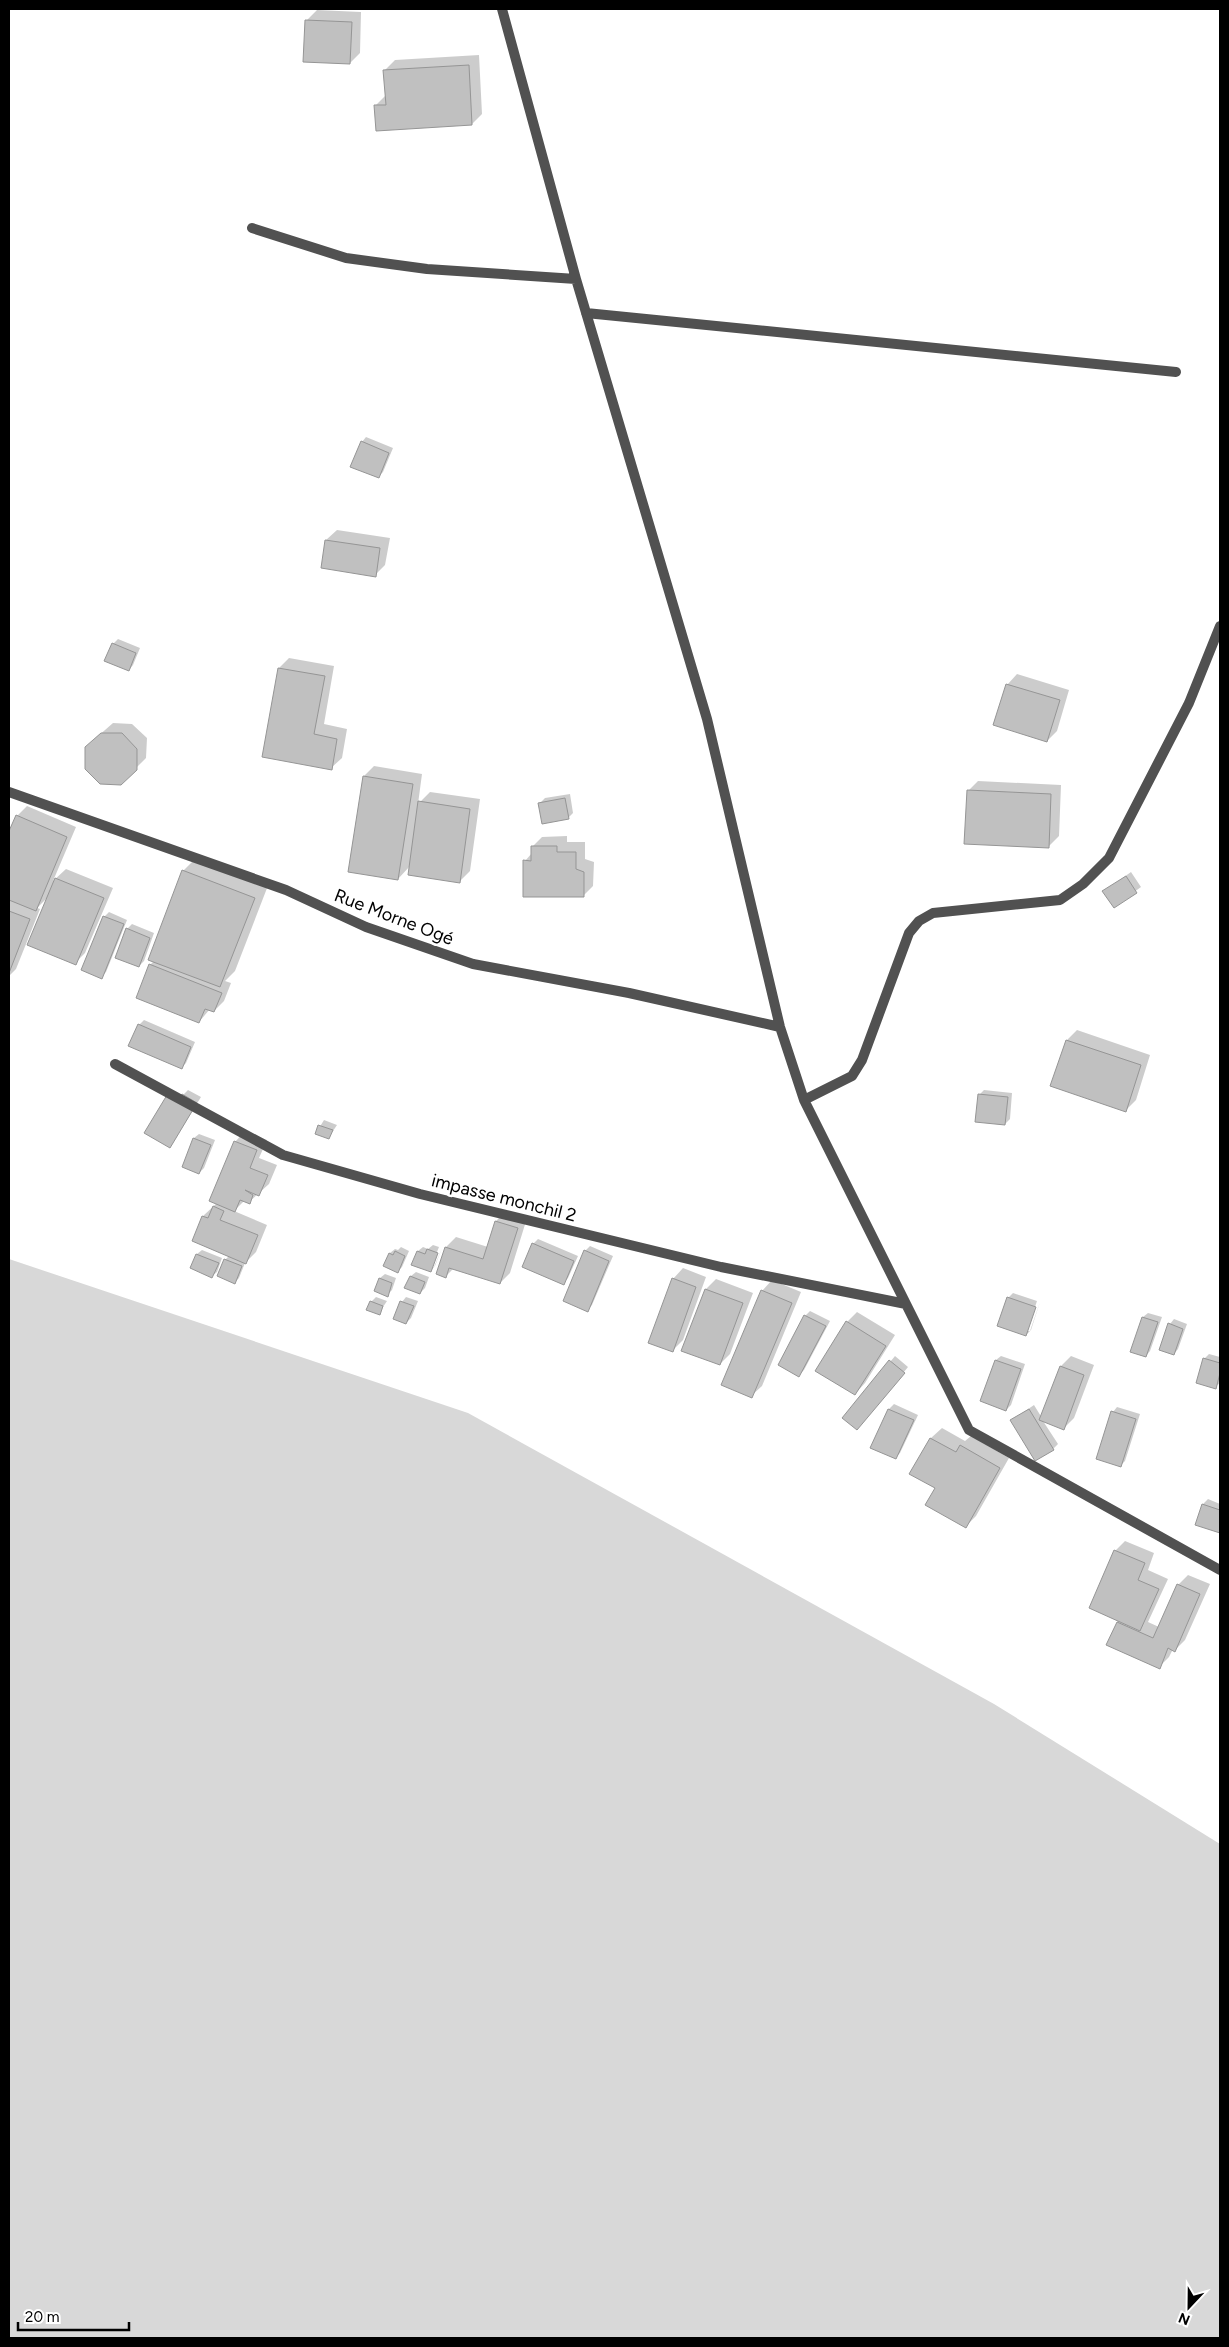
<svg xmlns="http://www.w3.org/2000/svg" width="1229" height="2347" viewBox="0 0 1229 2347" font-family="Figtree,sans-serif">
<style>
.green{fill:#d8d8d8}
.shadow{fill:#0003}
.building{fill:#c0c0c0;stroke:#959595}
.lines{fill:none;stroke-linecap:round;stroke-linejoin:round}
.street{stroke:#515151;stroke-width:10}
.labels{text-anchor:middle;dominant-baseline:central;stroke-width:5;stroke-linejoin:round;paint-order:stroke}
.street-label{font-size:18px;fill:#000;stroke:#fff}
</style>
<rect width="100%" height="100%" fill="#fff"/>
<path class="green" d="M9,1259L468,1413L994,1704L1220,1844V2338H9Z"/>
<path class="shadow" d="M317,10L361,12L360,53L350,63L306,21Z
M479,55L482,114L472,124L375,106L385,96V70L395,60Z
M366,437L393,448L383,472L378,477L362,442Z
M337,530L390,538L385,565L375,575L322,567L326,540Z
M118,639L140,648L133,665L129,670L113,644Z
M289,658L334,666L324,724L347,729L342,758L331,768L279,668Z
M1017,674L1069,690L1057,731L1047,741L1007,685Z
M113,723L132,724L147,738L146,758L120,784L97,737Z
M374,766L422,774L418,804L430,792L480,799L470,871L460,881L410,866L398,879L364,776Z
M978,781L1061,785L1059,836L1048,847L968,791Z
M570,794L573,813L568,818L540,803L545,798Z
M27,806L76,827L53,881L66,869L113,888L85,953L75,963L48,897L37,908L40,909L16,969L9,976V835L17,816Z
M567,836V842H585V859L594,862L593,886L583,896L525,861L532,853V847L542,837Z
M199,855L269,883L235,971L225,981L231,983L224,1001L214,1011L210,1009L199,1022L150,965L154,961L183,871Z
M1131,872L1141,887L1115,906L1104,891Z
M109,912L127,920L106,972L101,977L104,917Z
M132,924L154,933L144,961L139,966L127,929Z
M144,1020L195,1042L186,1063L181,1068L139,1025Z
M1077,1030L1150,1055L1136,1100L1126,1110L1067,1040Z
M188,1090L201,1097L170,1147L183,1095Z
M984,1090L1012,1093L1010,1119L1005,1124L979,1095Z
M324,1120L337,1125L329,1137L316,1133Z
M245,1131L267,1140L259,1158L277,1165L269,1184L249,1202L245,1200L234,1211L267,1225L256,1252L245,1263L239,1278L235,1282L225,1260L229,1256L194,1241L203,1216L217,1203L235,1142Z
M199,1134L215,1140L204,1168L199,1173L183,1166L194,1138Z
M506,1211L527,1218L510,1273L500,1283L454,1268L446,1276V1247L456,1237L488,1247L496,1221Z
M538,1239L578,1256L568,1278L563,1283L533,1244Z
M433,1245L439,1247L431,1267H434L442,1248L435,1266L430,1271L413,1264L418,1251L423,1247L428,1249Z
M590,1246L613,1256L592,1305L587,1310L585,1251Z
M401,1247L409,1251L402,1267L398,1271L385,1265L390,1253L395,1249L398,1250Z
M202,1250L222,1258L217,1272L212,1276L192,1268L197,1254Z
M683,1268L706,1277L683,1340L673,1350V1279Z
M416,1272L429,1277L425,1288L420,1293L411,1276Z
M385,1274L396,1278L392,1290L387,1295L380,1278Z
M716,1279L753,1293L730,1354L720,1364L706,1289Z
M772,1280L801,1292L762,1386L751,1396L762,1291Z
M1013,1293L1037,1301L1027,1331H1030L1040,1302L1031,1330L1026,1335L1008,1298Z
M376,1297L387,1301L379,1313L371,1302Z
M406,1297L418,1301L411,1318L406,1323L402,1302Z
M810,1311L830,1321L804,1370L799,1375L805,1316Z
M857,1312L895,1335L865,1383L855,1394L847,1322Z
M1148,1313L1162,1317L1150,1351L1146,1356L1143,1317Z
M1174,1319L1187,1324L1178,1349L1174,1354L1170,1324Z
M1209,1354L1220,1357V1383L1215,1387L1204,1359Z
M895,1356L908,1367L862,1424L844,1418Z
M1001,1356L1025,1364L1011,1405L1006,1410L982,1401L996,1360Z
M1071,1356L1094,1365L1074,1418L1064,1428L1043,1421L1058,1444L1053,1449L1012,1420L1034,1405L1042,1418L1061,1366Z
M894,1404L918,1415L900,1453L895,1458L872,1447L889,1409Z
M1117,1407L1140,1414L1125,1461L1120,1466L1113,1412Z
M942,1428L965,1441L971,1436L1009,1458L976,1516L966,1526L937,1487L911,1473L931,1438Z
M1208,1499L1220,1504V1532L1197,1524L1203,1504Z
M1125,1541L1154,1553L1148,1570L1168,1579L1148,1622L1159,1627L1178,1585L1188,1575L1210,1584L1185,1640L1175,1650L1173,1649L1169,1657L1159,1667L1108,1645L1118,1620L1115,1551Z"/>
<path class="building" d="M305,20L352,22L350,64L303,62Z
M469,65L472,125L376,131L374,105H386L383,70Z
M361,441L389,453L379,478L350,467Z
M325,540L380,548L376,577L321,568Z
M112,643L136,653L129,671L104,661Z
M278,668L325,676L314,734L337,739L332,770L262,757Z
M1006,684L1060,700L1047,742L993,725Z
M101,733H122L137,749V770L121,785L100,784L85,769V747Z
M363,776L413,784L398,880L348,872Z
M967,790L1051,794L1049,848L964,844Z
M565,798L569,819L542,824L538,803Z
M418,801L470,809L460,883L408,875Z
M16,815L67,837L36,911L9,900V831Z
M531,846H557V852H576V869L584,872V897H523V860L531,861Z
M182,870L255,898L220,987L148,960Z
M1126,876L1137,893L1114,908L1102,891Z
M55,878L104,898L76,965L27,945Z
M9,911L30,919L9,973Z
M103,916L124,924L102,979L81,970Z
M126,928L150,938L139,967L115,958Z
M149,964L222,993L214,1012L205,1009L199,1023L136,998Z
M138,1024L191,1047L182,1069L128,1046Z
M1066,1040L1141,1065L1126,1112L1050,1086Z
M182,1094L197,1103L170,1148L144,1133L167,1095L177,1101Z
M978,1094L1008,1097L1005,1125L975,1122Z
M318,1125L333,1130L329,1139L315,1134Z
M193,1138L211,1145L199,1174L182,1167Z
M234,1141L257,1150L250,1168L268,1175L259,1196L245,1190L253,1195L250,1204L240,1200L235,1212L209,1201Z
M213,1206L224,1211L220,1220L258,1235L246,1264L192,1241L202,1216L208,1218Z
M495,1221L518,1228L500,1284L449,1268L446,1278L436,1274L445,1247L483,1259Z
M532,1243L574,1261L564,1285L522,1267Z
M427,1249L438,1253L431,1272L411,1265L417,1251L425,1254Z
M584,1250L609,1261L588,1312L563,1301Z
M395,1251L405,1256L398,1273L383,1266L389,1253L393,1255Z
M196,1254L219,1263L212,1278L190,1268Z
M224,1259L242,1266L235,1284L217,1276Z
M410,1276L425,1282L420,1294L404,1288Z
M379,1278L392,1283L388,1297L374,1291Z
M672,1278L696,1287L673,1352L648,1343Z
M705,1289L743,1303L720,1365L681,1351Z
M761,1290L792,1303L752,1398L721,1385Z
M1007,1297L1036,1307L1026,1336L997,1326Z
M370,1301L383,1306L380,1315L366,1310Z
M400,1301L414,1306L406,1324L393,1319Z
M804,1315L826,1326L799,1377L778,1365Z
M1142,1317L1158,1322L1146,1357L1130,1352Z
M846,1321L886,1346L855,1395L815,1371Z
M1168,1323L1183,1329L1174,1355L1159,1350Z
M1203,1358L1220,1363V1373L1216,1389L1196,1383Z
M889,1360L905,1373L857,1430L842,1418Z
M995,1360L1021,1369L1006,1411L980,1401Z
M1060,1366L1084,1375L1064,1430L1039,1420Z
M888,1409L914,1420L896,1459L870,1448Z
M1029,1409L1054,1450L1035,1461L1010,1420Z
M1111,1411L1136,1419L1121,1467L1096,1459Z
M930,1438L956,1452L960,1445L1000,1468L966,1528L925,1505L935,1488L909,1474Z
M1202,1504L1220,1510V1533L1195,1525Z
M1114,1550L1145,1563L1138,1580L1159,1589L1140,1631L1089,1608Z
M1177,1584L1200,1594L1175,1652L1168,1648L1160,1669L1106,1645L1117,1622L1153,1638Z"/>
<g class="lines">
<path class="street" d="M502,9L576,279L707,719L780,1027L804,1100L969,1430L1220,1570
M252,228L346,258L427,269L576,279
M586,313L1176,372
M9,792L286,890L366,927L473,964L629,993L780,1027
M115,1064L283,1155L420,1194L721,1267L906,1304
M804,1100L852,1076L862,1060L909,933L919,921L933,913L1060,900L1083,884L1109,858L1189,703L1220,626"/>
</g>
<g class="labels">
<g class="street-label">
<text transform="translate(394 917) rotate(21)">Rue Morne Ogé</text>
<text transform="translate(504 1198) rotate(14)">impasse monchil 2</text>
</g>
</g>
<rect width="1229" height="2347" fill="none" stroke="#000000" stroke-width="20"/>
<g transform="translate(1189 2307) rotate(202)" stroke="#ffffff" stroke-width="4" paint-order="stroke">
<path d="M0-4L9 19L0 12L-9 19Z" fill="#000000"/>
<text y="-8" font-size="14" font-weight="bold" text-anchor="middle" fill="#000000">N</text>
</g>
<path d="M18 2322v8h111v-8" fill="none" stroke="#000000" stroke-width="2.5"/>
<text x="25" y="2322" font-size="15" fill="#000000" stroke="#ffffff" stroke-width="4" paint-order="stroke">20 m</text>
</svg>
